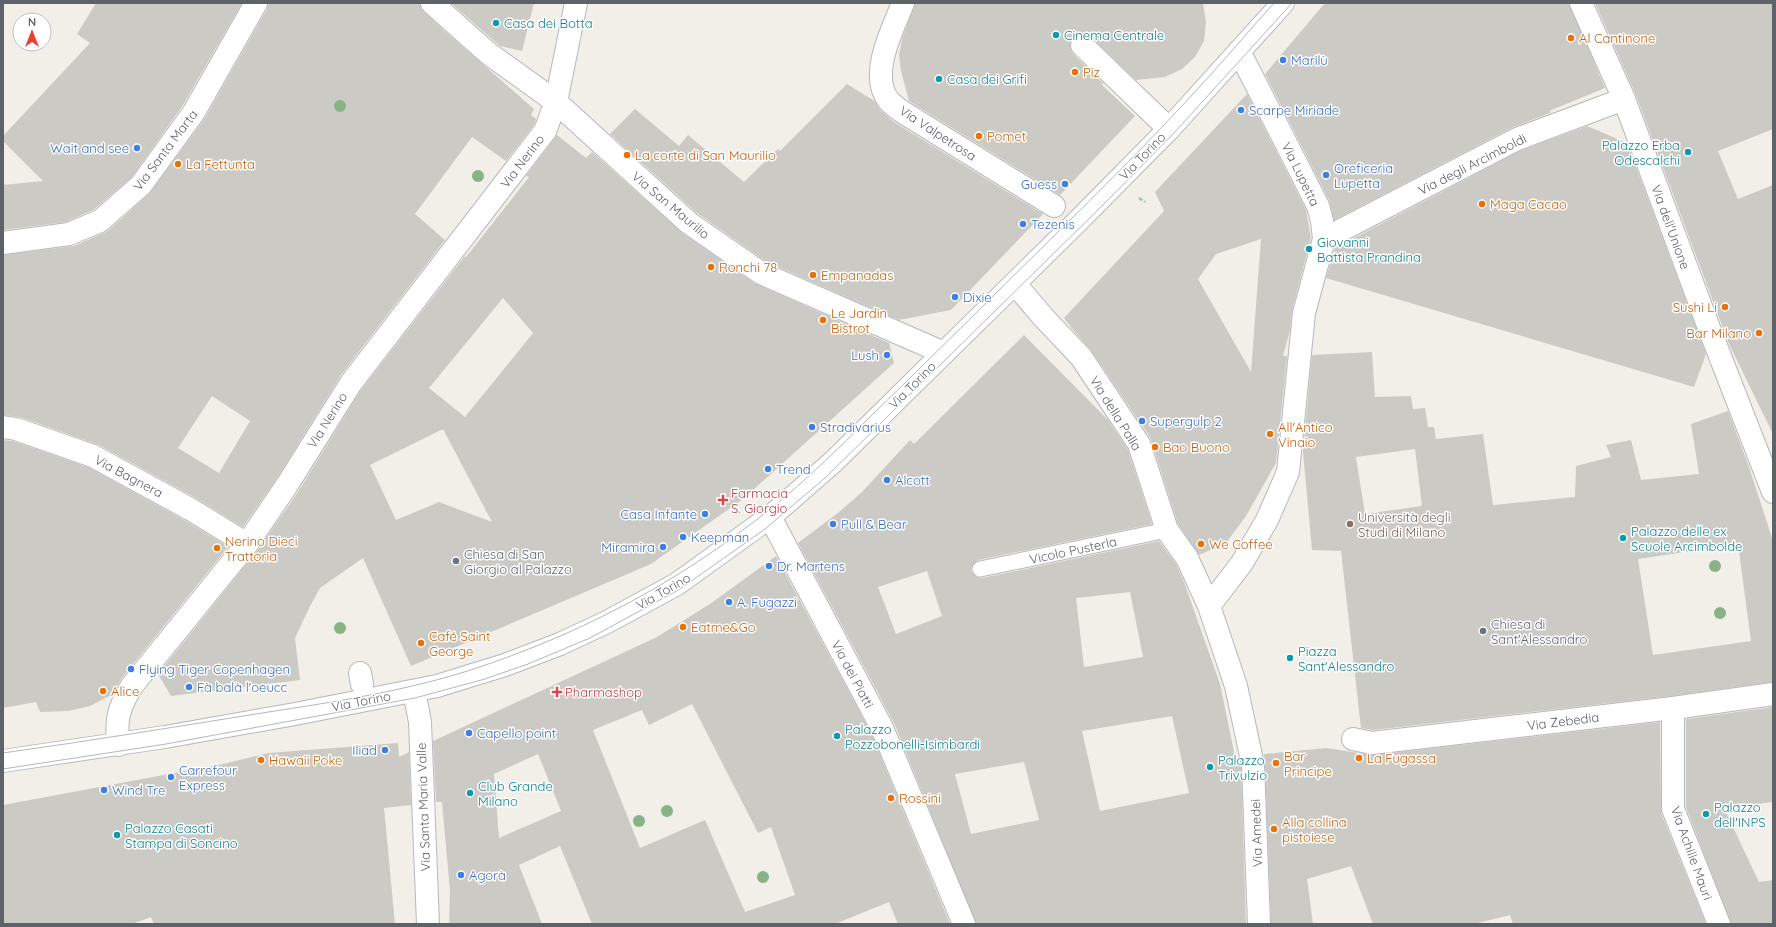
<svg xmlns="http://www.w3.org/2000/svg" width="1776" height="927" viewBox="0 0 1776 927" font-family="Quicksand,sans-serif">
<style>
.building{fill:#cccac5;fill-rule:evenodd}
.lines{fill:none;stroke-linecap:round;stroke-linejoin:round}
.service-casing{stroke:#b5b8bc;stroke-width:17}
.pedestrian-casing{stroke:#b5b8bc;stroke-width:24}
.minor-casing{stroke:#b5b8bc;stroke-width:24}
.path{stroke:#9cc7a9;stroke-width:2.5;stroke-dasharray:4 2;stroke-linecap:butt}
.service{stroke:#fff;stroke-width:15}
.pedestrian{stroke:#fff;stroke-width:22}
.minor{stroke:#fff;stroke-width:22}
.tram{stroke:#b6b7b8;stroke-width:1}
.tree{fill:#89b387}
.culture-dot{fill:#0f9aa8;stroke:#fff;stroke-width:1.5}
.food-dot{fill:#e8710a;stroke:#fff;stroke-width:1.5}
.shop-dot{fill:#3f7fe0;stroke:#fff;stroke-width:1.5}
.health-dot{fill:#e0444e;stroke:#fff;stroke-width:1.5}
.education-dot{fill:#8d6e63;stroke:#fff;stroke-width:1.5}
.worship-dot{fill:#6b7280;stroke:#fff;stroke-width:1.5}
.labels{text-anchor:middle;dominant-baseline:central;stroke-width:3;stroke-linejoin:round;paint-order:stroke}
.culture-label{font-size:13px;fill:#0d838f;stroke:#fff;text-anchor:start}
.food-label{font-size:13px;fill:#c56008;stroke:#fff;text-anchor:start}
.shop-label{font-size:13px;fill:#366cbe;stroke:#fff;text-anchor:start}
.street-label{font-size:13px;fill:#5f6368;stroke:#fff}
.health-label{font-size:13px;fill:#be3a42;stroke:#fff;text-anchor:start}
.education-label{font-size:13px;fill:#785e54;stroke:#fff;text-anchor:start}
.worship-label{font-size:13px;fill:#5b616d;stroke:#fff;text-anchor:start}
</style>
<rect width="100%" height="100%" fill="#f1efe8"/>
<path class="building" d="M96,3H242L183,105L132,177L93,210L66,222L3,230V185L43,181L3,141V136L90,43L77,34Z
M268,3H420L424,12L449,35L448,34L534,109L531,115L536,119L534,125L506,161L472,137L415,214L445,240L341,375L277,478L243,527L196,498L99,445L20,417L3,415V255L74,246L108,231L149,194L205,118L267,9ZM212,396L250,421L219,473L178,448Z
M451,3H534L522,51L500,46Z
M915,3H1203L1206,22L1204,41L1195,57L1182,69L1165,77L1136,80L1090,36L1085,33H1079L1073,37L1070,42V48L1073,54L1104,84H1101L1135,116L1060,195L909,101L901,71L899,55L902,39Z
M1325,3H1569L1605,88L1549,111L1552,112L1511,128L1334,220L1329,200L1265,74Z
M1595,3H1773V129L1718,151L1738,199L1773,185V434L1729,344L1636,95Z
M847,84L876,102L880,110L894,122L1043,214L951,310L899,320L767,262L697,213L610,134L635,109L679,146L688,135L744,182L778,149L780,151Z
M1247,94L1306,210L1311,238L1292,310L1290,330L1283,356H1287L1276,463L1246,516L1226,543L1199,555L1178,524L1150,437L1091,350L1074,331L1064,318L1164,211L1155,192ZM1261,239L1251,372L1198,279L1216,254Z
M1587,126L1627,143L1706,354L1694,387L1326,278L1335,248L1522,150Z
M557,135L586,158L592,152L681,232L754,283L889,343L894,363L743,499L651,564L411,666L363,558L320,588L310,606L295,638L300,680L171,696L158,674L257,551L298,492L361,390L465,256L466,257L529,177L526,176ZM503,298L533,333L465,417L429,388ZM443,429L492,522L439,502L396,520L370,465Z
M1024,335L1108,420L1128,450L1152,524L978,560L972,566L971,571L977,577L982,578L1159,541L1176,564L1184,582L1220,684L1235,757H1238L1241,767L1246,924H976L894,723L798,543L839,512L862,492L910,440L914,444ZM927,571L942,616L896,634L878,587ZM1130,592L1143,657L1084,667L1076,598ZM1172,716L1189,793L1100,811L1082,731ZM1024,762L1039,820L971,834L955,774Z
M1372,352L1375,397L1411,396L1413,409L1425,408L1428,427H1434L1436,439L1483,434L1493,505L1575,497L1576,466L1611,457L1606,445L1631,440L1641,480L1699,474L1691,424L1728,411L1748,464L1773,541V682L1671,696L1373,730L1361,728L1341,551L1312,550L1303,452L1312,355ZM1415,449L1422,506L1365,514L1356,457ZM1738,544L1751,641L1653,655L1638,559Z
M3,440L13,441L88,467L184,520L228,547L121,679L113,694L90,706L68,711L40,712L36,702L3,708Z
M776,556L871,733L950,924H898L889,902L835,924H592L560,846L519,865L542,924H449L450,891L442,802H436L433,741L657,637L710,604ZM692,704L758,833L771,827L795,895L745,912L705,820L640,848L593,730L642,710L649,725ZM538,754L561,811L499,838L494,774Z
M1773,707V802L1724,808L1759,882L1773,880V924H1731L1686,807V719Z
M1660,722L1661,813L1706,924H1513L1510,915L1474,924H1373L1351,866L1307,879L1313,924H1271L1265,765L1264,754L1326,748L1373,755Z
M398,743L399,757L409,752L411,805L384,808L395,924H154L151,917L132,924H3V805L223,764L269,753Z"/>
<g class="lines">
<g class="service-casing">
<path id="service" d="M980,569L1167,530"/>
</g>
<g class="pedestrian-casing">
<path id="pedestrian" d="M1082,45L1169,129
M360,673L362,684
M1353,739L1372,743L1673,708"/>
</g>
<g class="minor-casing">
<path id="minor" d="M432,3L488,53L556,102L689,223L761,273L944,353
M903,3C893,29 868,75 889,101C893,105 897,108 901,111L1054,206
M1581,3L1624,99L1709,328L1773,492
M1324,239L1517,139L1624,99
M3,243L69,234L100,221L141,185L194,112L256,3
M1015,284L1044,318L1081,357L1139,444L1167,530L1187,558L1209,606L1236,686L1253,765L1259,924
M3,427L16,429L93,456L190,509L247,544
M770,517L882,728L964,924
M1209,606L1242,563L1267,520L1288,472L1304,313L1324,239L1322,221L1318,206L1239,51
M414,691L420,722L428,924
M118,745C116,718 118,710 131,687L247,544L287,485L351,383L545,131L556,102L576,3
M3,761L165,737L295,714L437,686L505,665L560,644L607,622L677,584L770,517L833,462L1079,220L1169,129L1283,3
M1719,924L1673,809V708L1773,694"/>
</g>
<path class="path" d="M1139,198L1145,202"/>
<use href="#service" class="service"/>
<use href="#pedestrian" class="pedestrian"/>
<use href="#minor" class="minor"/>
<path class="tram" d="M3,753C89,741 175,727 262,713C340,701 420,689 494,662C588,629 672,584 751,524C794,492 833,454 871,416C913,375 955,334 997,292C1070,220 1144,149 1213,72C1233,50 1253,26 1274,3
M3,769L166,744L415,698L485,679L528,664L590,638L680,589L765,529L825,478L1104,204L1174,133L1292,3"/>
</g>
<g class="tree">
<circle cx="340" cy="106" r="6"/>
<circle cx="478" cy="176" r="6"/>
<circle cx="1715" cy="566" r="6"/>
<circle cx="1720" cy="613" r="6"/>
<circle cx="340" cy="628" r="6"/>
<circle cx="667" cy="811" r="6"/>
<circle cx="639" cy="821" r="6"/>
<circle cx="763" cy="877" r="6"/>
</g>
<g class="culture-dot">
<circle cx="496" cy="23" r="4"/>
<circle cx="1056" cy="35" r="4"/>
<circle cx="939" cy="79" r="4"/>
<circle cx="1688" cy="152" r="4"/>
<circle cx="1309" cy="249" r="4"/>
<circle cx="1623" cy="538" r="4"/>
<circle cx="1290" cy="658" r="4"/>
<circle cx="837" cy="736" r="4"/>
<circle cx="1210" cy="767" r="4"/>
<circle cx="470" cy="793" r="4"/>
<circle cx="1706" cy="814" r="4"/>
<circle cx="117" cy="835" r="4"/>
</g>
<g class="food-dot">
<circle cx="1571" cy="38" r="4"/>
<circle cx="1075" cy="72" r="4"/>
<circle cx="979" cy="136" r="4"/>
<circle cx="627" cy="155" r="4"/>
<circle cx="178" cy="164" r="4"/>
<circle cx="1482" cy="204" r="4"/>
<circle cx="711" cy="267" r="4"/>
<circle cx="813" cy="275" r="4"/>
<circle cx="1725" cy="307" r="4"/>
<circle cx="823" cy="320" r="4"/>
<circle cx="1759" cy="333" r="4"/>
<circle cx="1270" cy="434" r="4"/>
<circle cx="1155" cy="447" r="4"/>
<circle cx="1201" cy="544" r="4"/>
<circle cx="217" cy="548" r="4"/>
<circle cx="683" cy="627" r="4"/>
<circle cx="421" cy="643" r="4"/>
<circle cx="103" cy="691" r="4"/>
<circle cx="1359" cy="758" r="4"/>
<circle cx="261" cy="760" r="4"/>
<circle cx="1276" cy="763" r="4"/>
<circle cx="891" cy="798" r="4"/>
<circle cx="1274" cy="829" r="4"/>
</g>
<g class="shop-dot">
<circle cx="1283" cy="60" r="4"/>
<circle cx="1241" cy="110" r="4"/>
<circle cx="137" cy="148" r="4"/>
<circle cx="1326" cy="175" r="4"/>
<circle cx="1065" cy="184" r="4"/>
<circle cx="1023" cy="224" r="4"/>
<circle cx="955" cy="297" r="4"/>
<circle cx="887" cy="355" r="4"/>
<circle cx="1142" cy="421" r="4"/>
<circle cx="812" cy="427" r="4"/>
<circle cx="768" cy="469" r="4"/>
<circle cx="887" cy="480" r="4"/>
<circle cx="705" cy="514" r="4"/>
<circle cx="833" cy="524" r="4"/>
<circle cx="683" cy="537" r="4"/>
<circle cx="663" cy="547" r="4"/>
<circle cx="769" cy="566" r="4"/>
<circle cx="729" cy="602" r="4"/>
<circle cx="131" cy="669" r="4"/>
<circle cx="189" cy="687" r="4"/>
<circle cx="469" cy="733" r="4"/>
<circle cx="385" cy="750" r="4"/>
<circle cx="171" cy="777" r="4"/>
<circle cx="104" cy="790" r="4"/>
<circle cx="461" cy="875" r="4"/>
</g>
<g class="health-dot">
<path d="M721 494h4v4h4v4h-4v4h-4v-4h-4v-4h4z"/>
<path d="M555 686h4v4h4v4h-4v4h-4v-4h-4v-4h4z"/>
</g>
<circle class="education-dot" cx="1350" cy="524" r="4"/>
<g class="worship-dot">
<circle cx="456" cy="561" r="4"/>
<circle cx="1483" cy="631" r="4"/>
</g>
<g class="labels">
<g class="culture-label">
<text x="504" y="23">Casa dei Botta</text>
<text x="1064" y="35">Cinema Centrale</text>
<text x="947" y="79">Casa dei Grifi</text>
<text x="1680" y="145" text-anchor="end">Palazzo Erba<tspan x="1680" dy="15">Odescalchi</tspan></text>
<text x="1317" y="242">Giovanni<tspan x="1317" dy="15">Battista Prandina</tspan></text>
<text x="1631" y="531">Palazzo delle ex<tspan x="1631" dy="15">Scuole Arcimbolde</tspan></text>
<text x="1298" y="651">Piazza<tspan x="1298" dy="15">Sant'Alessandro</tspan></text>
<text x="845" y="729">Palazzo<tspan x="845" dy="15">Pozzobonelli-Isimbardi</tspan></text>
<text x="1218" y="760">Palazzo<tspan x="1218" dy="15">Trivulzio</tspan></text>
<text x="478" y="786">Club Grande<tspan x="478" dy="15">Milano</tspan></text>
<text x="1714" y="807">Palazzo<tspan x="1714" dy="15">dell'INPS</tspan></text>
<text x="125" y="828">Palazzo Casati<tspan x="125" dy="15">Stampa di Soncino</tspan></text>
</g>
<g class="food-label">
<text x="1579" y="38">Al Cantinone</text>
<text x="1083" y="72">Piz</text>
<text x="987" y="136">Pomet</text>
<text x="635" y="155">La corte di San Maurilio</text>
<text x="186" y="164">La Fettunta</text>
<text x="1490" y="204">Maga Cacao</text>
<text x="719" y="267">Ronchi 78</text>
<text x="821" y="275">Empanadas</text>
<text x="1717" y="307" text-anchor="end">Sushi Li</text>
<text x="831" y="313">Le Jardin<tspan x="831" dy="15">Bistrot</tspan></text>
<text x="1751" y="333" text-anchor="end">Bar Milano</text>
<text x="1278" y="427">All'Antico<tspan x="1278" dy="15">Vinaio</tspan></text>
<text x="1163" y="447">Bao Buono</text>
<text x="225" y="541">Nerino Dieci<tspan x="225" dy="15">Trattoria</tspan></text>
<text x="1209" y="544">We Coffee</text>
<text x="691" y="627">Eatme&amp;Go</text>
<text x="429" y="636">Café Saint<tspan x="429" dy="15">George</tspan></text>
<text x="111" y="691">Alice</text>
<text x="1284" y="756">Bar<tspan x="1284" dy="15">Principe</tspan></text>
<text x="1367" y="758">La Fugassa</text>
<text x="269" y="760">Hawaii Poke</text>
<text x="899" y="798">Rossini</text>
<text x="1282" y="822">Alla collina<tspan x="1282" dy="15">pistoiese</tspan></text>
</g>
<g class="shop-label">
<text x="1291" y="60">Marilù</text>
<text x="1249" y="110">Scarpe Miriade</text>
<text x="129" y="148" text-anchor="end">Wait and see</text>
<text x="1334" y="168">Oreficeria<tspan x="1334" dy="15">Lupetta</tspan></text>
<text x="1057" y="184" text-anchor="end">Guess</text>
<text x="1031" y="224">Tezenis</text>
<text x="963" y="297">Dixie</text>
<text x="879" y="355" text-anchor="end">Lush</text>
<text x="1150" y="421">Supergulp 2</text>
<text x="820" y="427">Stradivarius</text>
<text x="776" y="469">Trend</text>
<text x="895" y="480">Alcott</text>
<text x="697" y="514" text-anchor="end">Casa Infante</text>
<text x="841" y="524">Pull &amp; Bear</text>
<text x="691" y="537">Keepman</text>
<text x="655" y="547" text-anchor="end">Miramira</text>
<text x="777" y="566">Dr. Martens</text>
<text x="737" y="602">A. Fugazzi</text>
<text x="139" y="669">Flying Tiger Copenhagen</text>
<text x="197" y="687">Fà balà l'oeucc</text>
<text x="477" y="733">Capello point</text>
<text x="377" y="750" text-anchor="end">Iliad</text>
<text x="179" y="770">Carrefour<tspan x="179" dy="15">Express</tspan></text>
<text x="112" y="790">Wind Tre</text>
<text x="469" y="875">Agorà</text>
</g>
<g class="street-label">
<text transform="translate(938 133) rotate(33)">Via Valpetrosa</text>
<text transform="translate(165 150) rotate(-53)">Via Santa Marta</text>
<text transform="translate(1142 156) rotate(-46)">Via Torino</text>
<text transform="translate(522 161) rotate(-53)">Via Nerino</text>
<text transform="translate(1472 164) rotate(-27)">Via degli Arcimboldi</text>
<text transform="translate(1301 174) rotate(64)">Via Lupetta</text>
<text transform="translate(671 205) rotate(40)">Via San Maurilio</text>
<text transform="translate(1671 227) rotate(70)">Via dell'Unione</text>
<text transform="translate(912 385) rotate(-45)">Via Torino</text>
<text transform="translate(1116 413) rotate(58)">Via della Palla</text>
<text transform="translate(327 420) rotate(-58)">Via Nerino</text>
<text transform="translate(129 476) rotate(28)">Via Bagnera</text>
<text transform="translate(1073 550) rotate(-12)">Vicolo Pusterla</text>
<text transform="translate(663 591) rotate(-30)">Via Torino</text>
<text transform="translate(853 674) rotate(62)">Via dei Piatti</text>
<text transform="translate(361 701) rotate(-11)">Via Torino</text>
<text transform="translate(1563 721) rotate(-7)">Via Zebedia</text>
<text transform="translate(423 807) rotate(-92)">Via Santa Maria Valle</text>
<text transform="translate(1256 833) rotate(-92)">Via Amedei</text>
<text transform="translate(1692 853) rotate(70)">Via Achille Mauri</text>
</g>
<g class="health-label">
<text x="731" y="493">Farmacia<tspan x="731" dy="15">S. Giorgio</tspan></text>
<text x="565" y="692">Pharmashop</text>
</g>
<g class="education-label">
<text x="1358" y="517">Università degli<tspan x="1358" dy="15">Studi di Milano</tspan></text>
</g>
<g class="worship-label">
<text x="464" y="554">Chiesa di San<tspan x="464" dy="15">Giorgio al Palazzo</tspan></text>
<text x="1491" y="624">Chiesa di<tspan x="1491" dy="15">Sant'Alessandro</tspan></text>
</g>
</g>
<rect width="1776" height="927" fill="none" stroke="#5f6368" stroke-width="8"/>
<g transform="translate(32 32)"><circle r="19" fill="#ffffff" stroke="#bfc1c3"/>
<path d="M0-3L7 15L0 10L-7 15Z" fill="#ea4335"/>
<text y="-6" font-size="11" font-weight="bold" text-anchor="middle" fill="#5f6368">N</text>
</g>
</svg>
